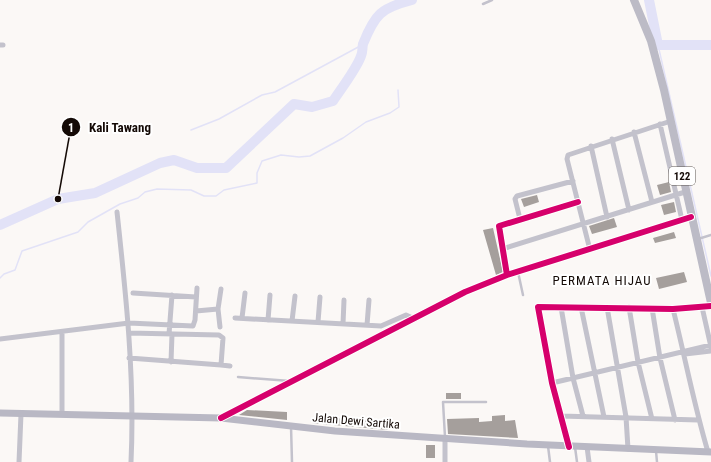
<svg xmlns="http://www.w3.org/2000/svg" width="711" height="462" viewBox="0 0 711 462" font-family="'Roboto Condensed',sans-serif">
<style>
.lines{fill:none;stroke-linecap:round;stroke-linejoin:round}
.stream{stroke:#e2e2f7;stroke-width:1.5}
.river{stroke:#e2e2f7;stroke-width:10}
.building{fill:#a59f9c}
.service{stroke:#c3c2cc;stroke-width:2.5}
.minor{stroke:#c3c2cc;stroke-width:5}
.secondary{stroke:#b9b8c4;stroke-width:7}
.primary{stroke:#bcbbc6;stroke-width:8}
.cycleway-casing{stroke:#fff;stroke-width:8}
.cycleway{stroke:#d6006c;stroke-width:6}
.labels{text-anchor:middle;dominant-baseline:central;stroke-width:4;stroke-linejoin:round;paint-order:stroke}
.shield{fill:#fff;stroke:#5a5451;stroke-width:1}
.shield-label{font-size:11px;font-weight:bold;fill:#140a06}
.street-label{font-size:12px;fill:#140a06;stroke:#fff}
.neighbourhood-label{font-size:13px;letter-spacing:1px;fill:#140a06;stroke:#fff}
.leader{fill:none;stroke:#140a06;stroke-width:1.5}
.callout-dot{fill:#140a06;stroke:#fff;stroke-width:1.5}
.mark-label{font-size:12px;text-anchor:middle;font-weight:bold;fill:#fff}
.callout-label{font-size:13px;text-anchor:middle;font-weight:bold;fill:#140a06;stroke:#fff;stroke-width:4;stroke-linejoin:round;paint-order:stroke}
</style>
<rect width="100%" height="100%" fill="#fbf8f6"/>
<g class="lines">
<path class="stream" d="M658,45L711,276
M191,130L219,119L262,95L275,92L362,45
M0,278L4,274L15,270L22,251L78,232L88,222L120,204L138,198L145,192L157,189L191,190L204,196H216L224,190L257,183V173L262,161L281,155L299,157L310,156L343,138L366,122L390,113L399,107L398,90"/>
<path class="river" d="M649,0L658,45H711
M0,225L58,199L95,193L160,163L174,160L197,168H226L294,104L312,107L333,101C341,89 357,68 361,56C363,52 362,48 363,44C375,14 381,8 412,0"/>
</g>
<path class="building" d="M669,182L671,192L660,195L657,185Z
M537,195L539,202L524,207L521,199Z
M674,202L676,212L664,215L661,205Z
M614,218L617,227L592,234L589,226Z
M493,228L503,272L496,275L483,230Z
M674,232L676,238L655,243L653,238Z
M684,272L687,282L659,289L656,278Z
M446,393H461V399H446Z
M247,410L287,412V420L239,415Z
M505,415V421L515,420L518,438L448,434L447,419L479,418V422L492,421V416Z
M312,417L389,421L388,430L312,423Z
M426,445H435V458H426Z"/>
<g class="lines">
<path class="service" d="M483,4L492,0
M698,239L711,235
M518,272L523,295
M238,377L290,381
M291,426L292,462
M445,437L443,402H486
M548,446L550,462
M575,447L577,462
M656,451L657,462"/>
<path class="minor" d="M0,45H3
M660,124L682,220
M634,132L652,202
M612,139L629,210
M591,146L607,217
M578,202L499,226L507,275L691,217
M117,212C126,295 135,378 131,462
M520,219L515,199L517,196L573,181
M502,249L685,192
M590,250L567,159L568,155L671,121
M133,293L196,297
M561,307L573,378L583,416
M581,307L604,417
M607,307L626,417L628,449
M629,307L638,362L652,419
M702,307L711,347
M652,308L660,358L675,420
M673,309C685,357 694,405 708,452
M196,311L218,309
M235,318L381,326L406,315L415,319
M242,318L245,293
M268,320L270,295
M292,321L295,296
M318,322L320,297
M343,324L344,300
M367,325L369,300
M220,327L218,309L221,289
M129,333L219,335L223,338L221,365L129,358
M169,334L172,295
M0,339L129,323L193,326L195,320L197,288
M685,354L711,351
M171,362L172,334
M221,365L230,366
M552,383L711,345
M62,414V332
M561,416L698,420
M222,418L465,292L507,275
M445,439V462
M569,447L552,383L538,307L673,309L711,306
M587,447L589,462
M19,462L21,414"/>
<path class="secondary" d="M0,413L221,418L335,431L527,444L711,452"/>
<path class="primary" d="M634,0L651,41L664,90L711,303"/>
<g class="cycleway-casing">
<path id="cycleway" d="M578,202L499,226L507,275L691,217
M221,418L465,292L507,275
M569,447L552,383L538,307L673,309L711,306"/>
</g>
<use href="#cycleway" class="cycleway"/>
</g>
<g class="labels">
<rect class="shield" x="669" y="167" width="26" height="18" rx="3"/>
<g class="shield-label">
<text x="682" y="176">122</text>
</g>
<g class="street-label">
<text transform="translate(356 421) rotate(5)">Jalan Dewi Sartika</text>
</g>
<g class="neighbourhood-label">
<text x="602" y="280">PERMATA HIJAU</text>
</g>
</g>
<path class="leader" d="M58 199L71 127"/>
<g class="callout-dot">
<circle cx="58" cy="199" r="4"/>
<circle cx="71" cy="127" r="10"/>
</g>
<g class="mark-label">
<text x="71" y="132">1</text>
</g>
<g class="callout-label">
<text x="120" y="132">Kali Tawang</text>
</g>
</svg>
